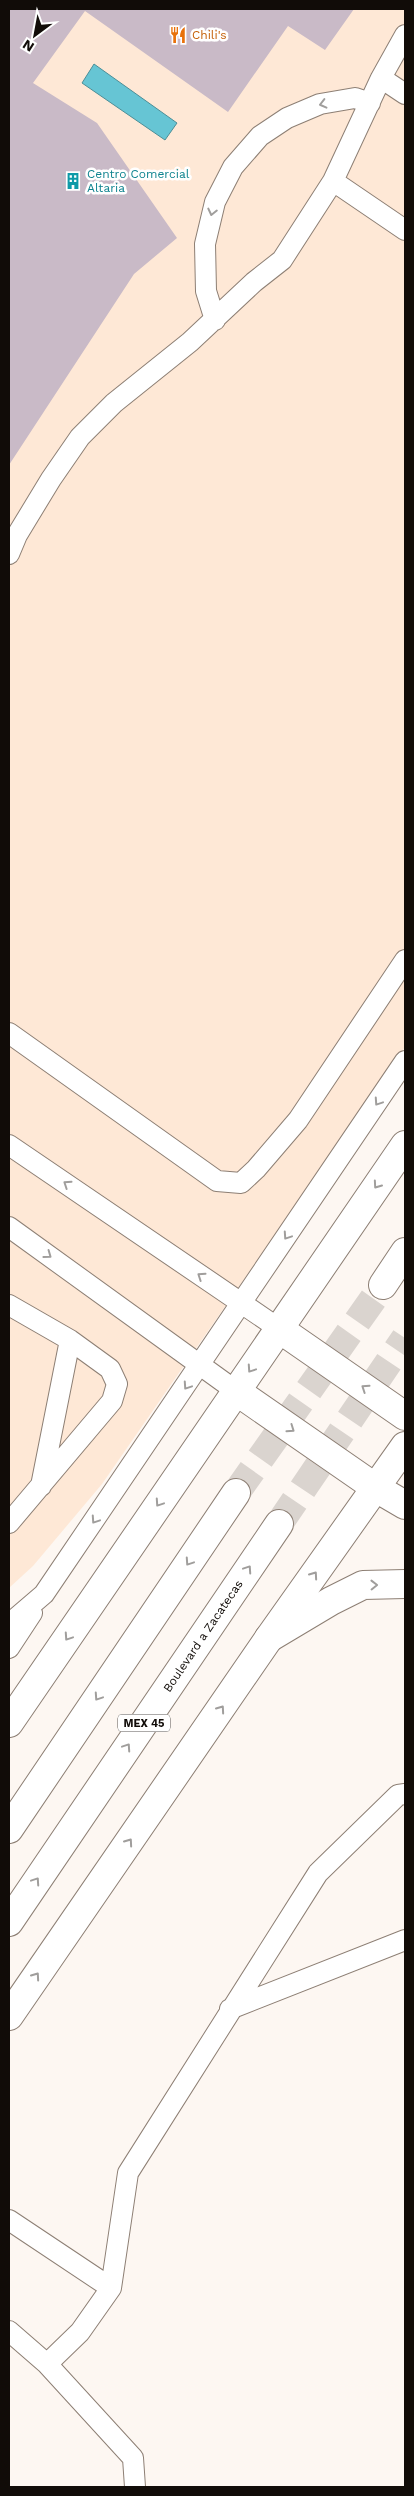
<svg xmlns="http://www.w3.org/2000/svg" width="414" height="2496" viewBox="0 0 414 2496" font-family="'Work Sans',sans-serif">
<style>
.built{fill:#fee8d6}
.water{fill:#66c5d4;stroke:#4c8e97}
.building{fill:#c9bac7}
.lines{fill:none;stroke-linecap:round;stroke-linejoin:round}
.primary-tunnel{stroke:#dad4cf;stroke-width:28;stroke-dasharray:28 14;stroke-linecap:butt}
.service-casing{stroke:#8d7f74;stroke-width:22}
.minor-casing{stroke:#8d7f74;stroke-width:30}
.secondary-casing{stroke:#8d7f74;stroke-width:30}
.primary-casing{stroke:#8d7f74;stroke-width:30}
.service{stroke:#fff;stroke-width:20}
.minor{stroke:#fff;stroke-width:28}
.secondary{stroke:#fff;stroke-width:28}
.primary{stroke:#fff;stroke-width:28}
.oneway{stroke:#a09e9c}
.labels{text-anchor:middle;dominant-baseline:central;stroke-width:5;stroke-linejoin:round;paint-order:stroke}
.shield{fill:#fff;stroke:#585552;stroke-width:1}
.shield-label{font-size:11px;font-weight:bold;fill:#110c08}
.food-label{font-size:12px;fill:#c56008;stroke:#fff;text-anchor:start}
.culture-label{font-size:12px;fill:#0d838f;stroke:#fff;text-anchor:start}
.street-label{font-size:12px;fill:#110c08;stroke:#fff}
</style>
<rect width="100%" height="100%" fill="#fdf7f2"/>
<path class="built" d="M9,9H405V1047L102,1484L33,1566L9,1588Z"/>
<path class="water" d="M94,64L177,123L165,140L82,83Z"/>
<path class="building" d="M9,9H354L325,50L288,26L228,112L85,11L33,83L97,123L177,238L134,274L9,465Z"/>
<g class="lines">
<path class="primary-tunnel" d="M236,1493L383,1285
M279,1524L405,1338"/>
<g class="service-casing">
<path id="service" d="M381,78L405,94
M333,181L405,230
M215,320L206,291L205,244L215,202L233,167L260,136L287,118L320,104L355,98L370,103
M9,554L17,535L51,479L80,437L114,403L190,342L254,282L282,260L333,181L381,78L405,35
M9,1033L217,1181L241,1183L256,1169L298,1120L405,960
M9,1145L278,1328
M9,1227L236,1391
M9,1305L70,1340L110,1369L117,1384L112,1401L9,1523
M41,1486L70,1340
M9,1624L44,1594L405,1061
M9,1648L32,1613
M230,2009L405,1940
M9,2220L111,2288
M9,2331L47,2364L133,2458L135,2487
M47,2364L80,2332L111,2288L128,2173L318,1873L398,1795L405,1794"/>
</g>
<g class="minor-casing">
<path id="minor" d="M269,1638L331,1601L363,1585L405,1584"/>
</g>
<g class="secondary-casing">
<path id="secondary" d="M278,1328L405,1416
M236,1391L376,1488L405,1505"/>
</g>
<g class="primary-casing">
<path id="primary" d="M383,1285L405,1252
M9,1723L405,1145
M9,1829L236,1493
M9,1922L279,1524
M9,2016L269,1638L405,1446"/>
</g>
<use href="#service" class="service"/>
<use href="#minor" class="minor"/>
<use href="#secondary" class="secondary"/>
<use href="#primary" class="primary"/>
</g>
<defs><path id="oneway-chevron" d="M-2-3.5L2.5 0L-2 3.5" fill="none" stroke-width="1.6" stroke-linecap="round" stroke-linejoin="round" transform="scale(1.25)"/></defs>
<g class="oneway">
<use href="#oneway-chevron" transform="translate(323 104) rotate(166)"/>
<use href="#oneway-chevron" transform="translate(212 212) rotate(103)"/>
<use href="#oneway-chevron" transform="translate(378 1102) rotate(124)"/>
<use href="#oneway-chevron" transform="translate(67 1184) rotate(-146)"/>
<use href="#oneway-chevron" transform="translate(377 1185) rotate(125)"/>
<use href="#oneway-chevron" transform="translate(287 1236) rotate(124)"/>
<use href="#oneway-chevron" transform="translate(48 1255) rotate(36)"/>
<use href="#oneway-chevron" transform="translate(201 1276) rotate(-146)"/>
<use href="#oneway-chevron" transform="translate(251 1369) rotate(124)"/>
<use href="#oneway-chevron" transform="translate(187 1386) rotate(124)"/>
<use href="#oneway-chevron" transform="translate(365 1388) rotate(-146)"/>
<use href="#oneway-chevron" transform="translate(291 1429) rotate(35)"/>
<use href="#oneway-chevron" transform="translate(159 1503) rotate(124)"/>
<use href="#oneway-chevron" transform="translate(95 1520) rotate(124)"/>
<use href="#oneway-chevron" transform="translate(189 1562) rotate(124)"/>
<use href="#oneway-chevron" transform="translate(248 1569) rotate(-56)"/>
<use href="#oneway-chevron" transform="translate(314 1575) rotate(-55)"/>
<use href="#oneway-chevron" transform="translate(374 1585) rotate(-1)"/>
<use href="#oneway-chevron" transform="translate(68 1637) rotate(124)"/>
<use href="#oneway-chevron" transform="translate(98 1697) rotate(124)"/>
<use href="#oneway-chevron" transform="translate(221 1709) rotate(-55)"/>
<use href="#oneway-chevron" transform="translate(127 1747) rotate(-56)"/>
<use href="#oneway-chevron" transform="translate(129 1842) rotate(-55)"/>
<use href="#oneway-chevron" transform="translate(36 1881) rotate(-56)"/>
<use href="#oneway-chevron" transform="translate(36 1976) rotate(-55)"/>
</g>
<defs>
<g id="restaurant-bare" transform="scale(1.35)"><path d="M-5-6h1v4h1v-4h1v4h1v-4h1v5L-1.5 .5V6h-2V.5L-5-1ZM5-6V6H3V1.5H1.5Q1.5-4 5-6Z" fill="#e8710a" stroke="#fff" stroke-width="2.5" paint-order="stroke"/></g>
<g id="building-bare" transform="scale(1.35)"><path d="M-4-6H4V6H1V3H-1V6H-4ZM-2.5-4.3h1.7v1.8h-1.7ZM.8-4.3h1.7v1.8H.8ZM-2.5-1h1.7V.8h-1.7ZM.8-1h1.7V.8H.8Z" fill="#0f9aa8" stroke="#fff" stroke-width="2.5" paint-order="stroke"/></g>
</defs>
<g fill-rule="evenodd">
<use href="#restaurant-bare" x="178" y="35"/>
<use href="#building-bare" x="73" y="181"/>
</g>
<g class="labels">
<rect class="shield" x="118" y="1714.5" width="52" height="17" rx="4"/>
<g class="shield-label">
<text x="144" y="1723">MEX 45</text>
</g>
<g class="food-label">
<text x="192" y="35">Chili's</text>
</g>
<g class="culture-label">
<text x="87" y="174">Centro Comercial<tspan x="87" dy="14">Altaria</tspan></text>
</g>
<g class="street-label">
<text transform="translate(203 1636) rotate(-56)">Boulevard a Zacatecas</text>
</g>
</g>
<rect width="414" height="2496" fill="none" stroke="#110c08" stroke-width="20"/>
<g transform="translate(35 35) rotate(212)" stroke="#ffffff" stroke-width="4" paint-order="stroke">
<path d="M0-4L9 19L0 12L-9 19Z" fill="#110c08"/>
<text y="-8" font-size="14" font-weight="bold" text-anchor="middle" fill="#110c08">N</text>
</g>
</svg>
